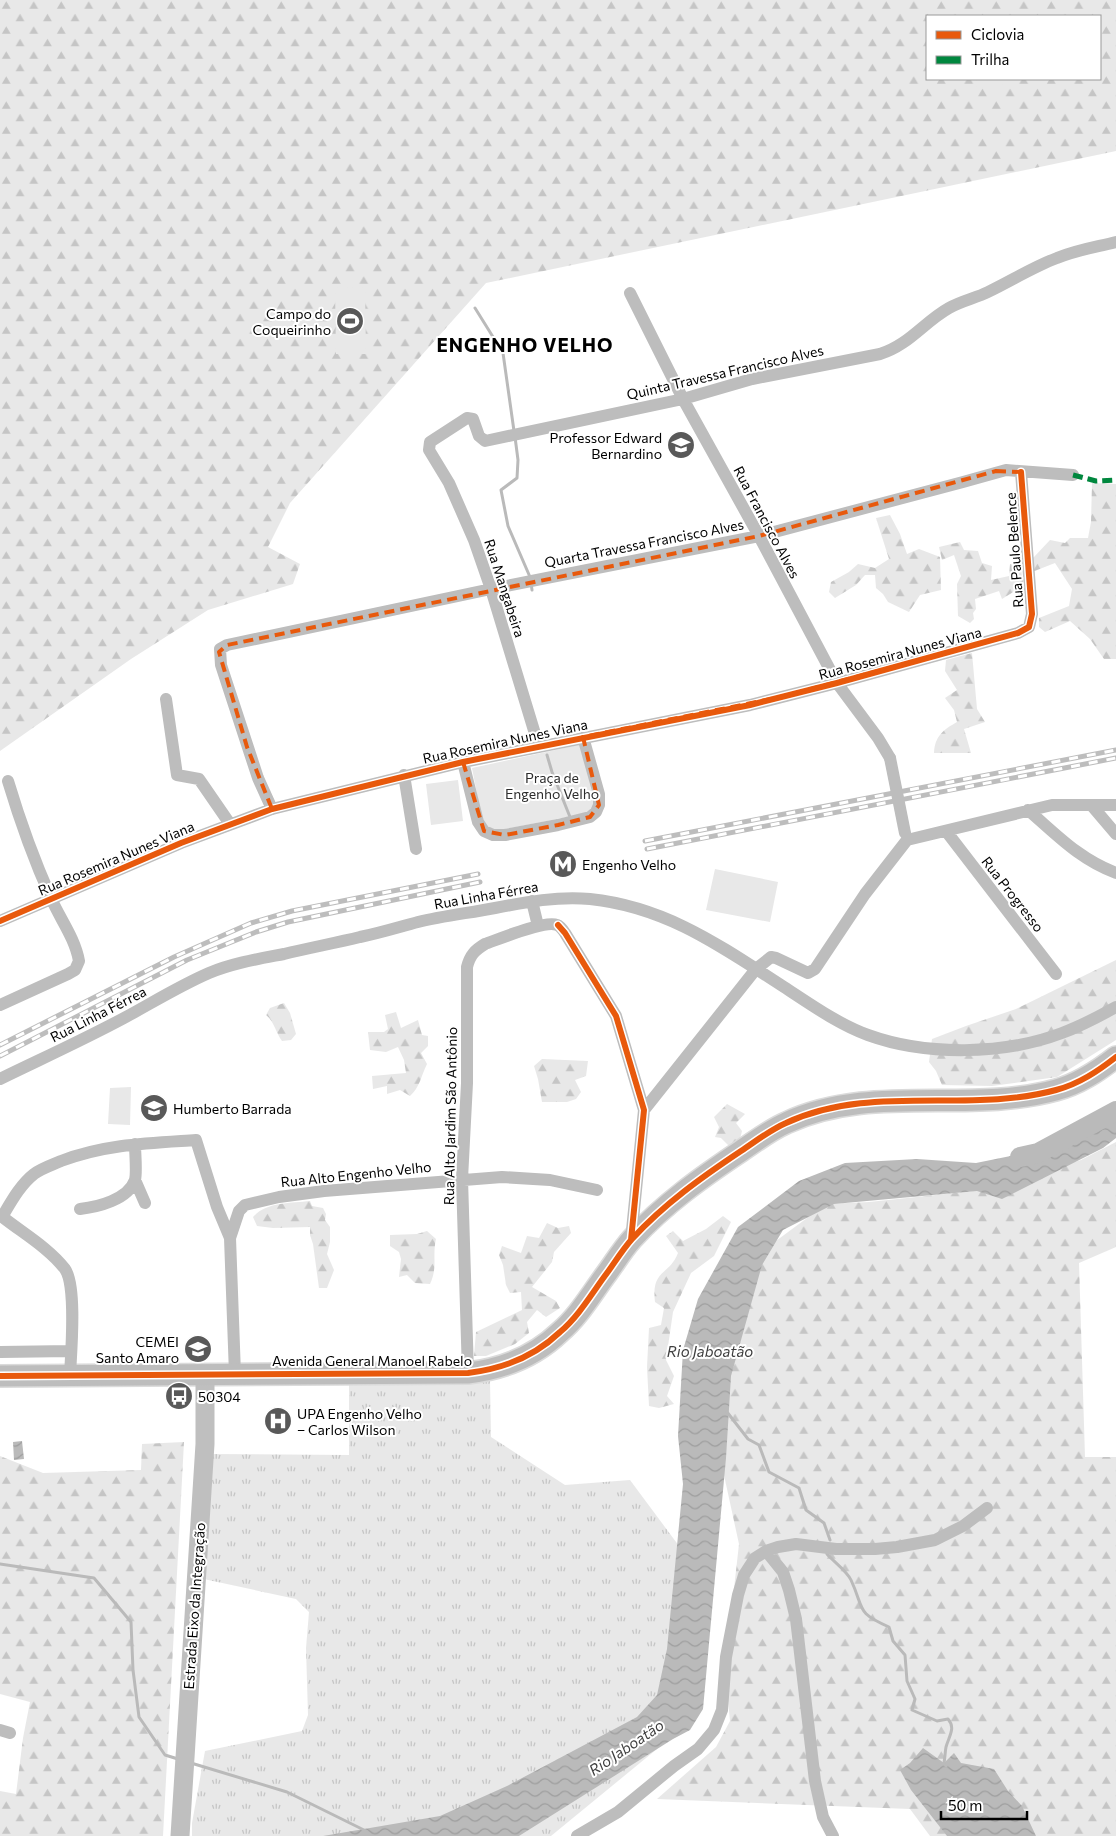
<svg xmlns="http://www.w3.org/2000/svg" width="1116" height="1836" viewBox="0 0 1116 1836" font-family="Commissioner,sans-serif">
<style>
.grass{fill:url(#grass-tufts)}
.forest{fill:url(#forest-firs);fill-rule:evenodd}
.green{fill:#e8e8e8}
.water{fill:url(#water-waves)}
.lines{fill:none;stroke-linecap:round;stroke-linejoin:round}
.stream{stroke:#bababa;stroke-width:3}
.river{stroke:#bababa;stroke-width:20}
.primary-casing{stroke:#dbdbdb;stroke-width:24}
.minor{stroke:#bdbdbd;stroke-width:12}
.secondary{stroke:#bfbfbf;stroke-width:19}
.primary{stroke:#bdbdbd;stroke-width:21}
.rail-casing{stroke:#bdbdbd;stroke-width:5}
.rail{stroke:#fff;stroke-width:3;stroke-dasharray:9;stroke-linecap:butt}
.minor-bridge{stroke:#bdbdbd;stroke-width:12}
.quiet{stroke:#00873e;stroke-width:5;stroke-dasharray:10 5;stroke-linecap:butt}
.cycleway-casing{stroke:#fff;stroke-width:9}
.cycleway{stroke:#e8590c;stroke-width:6}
.marked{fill:none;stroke:#e8590c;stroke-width:4;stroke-dasharray:10 6;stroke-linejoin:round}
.labels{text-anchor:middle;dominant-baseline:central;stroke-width:4;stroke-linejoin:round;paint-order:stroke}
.poi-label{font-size:14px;fill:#000;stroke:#fff;text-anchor:start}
.street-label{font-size:14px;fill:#000;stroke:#fff}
.park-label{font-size:14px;fill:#2d2d2d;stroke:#fff}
.water-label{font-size:15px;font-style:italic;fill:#3e3e3e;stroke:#fff}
.district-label{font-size:19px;font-weight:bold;letter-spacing:1px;fill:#000;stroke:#fff}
</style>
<defs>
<pattern id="grass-tufts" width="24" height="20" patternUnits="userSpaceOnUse" patternTransform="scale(1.25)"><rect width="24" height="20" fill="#e8e8e8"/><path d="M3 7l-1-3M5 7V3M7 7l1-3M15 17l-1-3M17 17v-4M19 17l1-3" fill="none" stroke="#c5c5c5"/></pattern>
<pattern id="forest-firs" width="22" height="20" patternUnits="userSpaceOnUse" patternTransform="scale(1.25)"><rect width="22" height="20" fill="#e8e8e8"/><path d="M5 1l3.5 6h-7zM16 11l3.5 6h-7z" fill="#c5c5c5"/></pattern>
<pattern id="water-waves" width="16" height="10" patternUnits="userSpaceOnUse" patternTransform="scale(1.25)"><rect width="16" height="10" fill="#bababa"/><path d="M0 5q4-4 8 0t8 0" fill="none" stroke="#9e9e9e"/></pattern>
</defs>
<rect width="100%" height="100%" fill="#fff"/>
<path class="grass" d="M349,1379L394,1383L490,1381L491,1437L565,1485L630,1480L705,1581L657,1749L551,1836H192V1823L205,1751L302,1731L308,1715L306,1648L309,1612L296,1599L199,1578L206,1454L349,1455Z"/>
<path class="forest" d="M0,0H1116V151L486,283L290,503L268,547L300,564L293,584L208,610L131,659L0,751ZM927,16H1100V79H927Z
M1092,483L1116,484V659H1104L1090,639L1070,621L1045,632L1039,627V618L1069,606L1072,589L1055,563L1032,572L1029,559L1034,557L1050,540L1065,543L1070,538H1088L1091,522Z
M890,515L900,534L907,554L919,549L940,557L941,590L920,595L909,612L888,602L883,594L876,588L875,575H865L856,585L835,598L829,592L831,582L849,572L858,564L875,568L889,559L876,518Z
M960,542L964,550L978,551L982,563L992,566L991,580L1009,576L1010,564H1020L1023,582L1018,589L1002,599L999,591L975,599L976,609L973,613L974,619L970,623L958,616L957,584L961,576L954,555L942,560L939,547Z
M972,653L977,709L985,722L964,729L971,753H934C935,736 943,730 957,722L954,710L945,698L957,690L945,671L946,660Z
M1116,960V1040L1057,1077L992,1086L942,1085L936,1071L929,1062L932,1039L966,1026L1016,1009Z
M284,1003L290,1013L296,1034L291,1040L282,1041C276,1033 274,1021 266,1015L270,1008Z
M396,1012L401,1028L418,1020L422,1035L428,1036V1046L421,1053L427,1064C421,1076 420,1087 410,1096L400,1090L387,1094V1086L373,1089L372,1076L406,1073L404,1060L398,1047L386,1052L370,1050L368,1032H384L388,1029L385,1015Z
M542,1059L588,1061L586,1076L575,1080L581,1092L576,1099L567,1102H542L538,1079L534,1066Z
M727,1104L745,1114L736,1123L742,1131L740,1139L729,1146L721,1138L715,1137L719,1127L714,1117Z
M1116,1142V1247L1079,1263L1085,1457H1116V1836H930L910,1809L657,1799L716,1747L730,1721L725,1669L739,1544L709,1406L753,1258L826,1204L869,1202L983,1190L1081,1160Z
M310,1201L312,1206L323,1208L326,1214L325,1220L330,1227V1242L327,1254L334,1270L327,1288H319L313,1244L310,1235V1227L273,1228L257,1226L253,1217C266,1202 291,1203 310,1201Z
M723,1216L731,1222L714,1256L691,1273L673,1312L666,1360L674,1376L667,1396L674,1404L659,1408L649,1406L647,1367L649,1328L661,1325L664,1308L655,1302C651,1269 669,1276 678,1253L666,1236L673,1231L683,1241L706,1229Z
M547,1223L558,1228L569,1226L571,1233L554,1252L552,1262L532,1287L556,1301L560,1308L546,1317L537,1310L527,1322L529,1333L515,1344L486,1356H474L476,1332L522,1310L521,1292L510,1293L506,1285L503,1265L499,1255L502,1246L521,1253L527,1236L539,1238Z
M427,1231L436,1239C432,1257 438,1267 430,1284L415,1283L407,1275L399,1277L401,1259L399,1252L390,1246V1235L417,1234Z
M184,1442L163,1836H0V1791L16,1794L23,1738L30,1702L0,1694V1456L43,1473L141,1470L142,1444Z"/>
<path class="green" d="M976,79H1007L1008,84L977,88Z
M365,287L366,354H336L335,288Z
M583,744L596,805L593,812L490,832L483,825L472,768Z
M458,780L463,821L431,825L426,784Z
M715,869L778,882L770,922L706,910Z
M131,1087L130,1125L108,1124L110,1088Z"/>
<path class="water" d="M1116,1112V1138L1103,1148L1002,1199L977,1191L834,1204L783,1230L762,1265L731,1376L726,1458L703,1709L690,1730L673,1739L519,1836H323L440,1816L507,1786L637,1717L657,1695L667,1649L683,1484L678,1436L683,1350L698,1299L738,1227L799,1181L845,1163L917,1159L976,1163L1069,1144Z
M22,1441L24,1459L14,1460L13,1442Z
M923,1748L944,1763L954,1753L961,1763L994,1769L1008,1791L1022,1806L1036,1836H947L911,1790L900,1770L910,1763Z"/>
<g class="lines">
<path class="stream" d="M475,308L503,353L514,431
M515,437L518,460L517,478L501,490L508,526L530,577
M531,583L532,590
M547,755L552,772L570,817
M727,1412L748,1439L759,1445L769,1472L799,1488L806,1510L824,1523L830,1540
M827,1554C834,1562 847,1571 851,1580C865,1610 855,1612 889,1627L893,1641L905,1655L907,1681L915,1699L912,1710L937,1721L948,1719C956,1728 949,1736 946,1747C945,1752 945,1758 944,1763L946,1766
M0,1564L94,1578L131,1622L133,1670L139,1717L165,1755L178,1759
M191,1763L287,1792L366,1831"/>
<path class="river" d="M1020,1157L1038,1153L1116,1111"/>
<g class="primary-casing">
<path id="primary" d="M0,1376L468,1373C502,1369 535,1356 560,1332C579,1316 592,1293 607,1273C615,1262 623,1249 632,1239C664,1204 702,1177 741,1151C756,1141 770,1130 786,1123C871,1083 969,1114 1056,1090C1079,1084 1098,1071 1116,1057"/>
</g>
<path class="minor" d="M630,293L683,399L759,536L837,683L878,738L890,758
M166,699L177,775L199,779L230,824
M539,747L491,589L474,540L449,483L429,450L430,442L467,418L473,419L479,436L485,441L683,399L752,379L880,354C909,345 924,322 949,308C961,301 976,298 988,292C1011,281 1033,267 1057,258C1076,250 1096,247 1116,242
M463,762L478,822L484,831L493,835H505L558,825L590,817L596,812L599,805V794L583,737
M404,775L416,849
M1093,807L1116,834
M272,809L258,778L221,665L220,649L227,645L491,589L759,536L963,482L1006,470L1073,475
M1028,810C1057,835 1079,859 1116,873
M946,831L1056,974
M907,840L1052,805H1116
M532,901L538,926
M0,921L181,843L272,809L463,762L750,705L837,683L1018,633L1029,627L1032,614L1021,472
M0,1005L68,974L75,970L79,961C75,938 60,919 51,898C34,860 20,821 8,781
M0,1079C41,1059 83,1040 124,1018C152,1003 179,986 209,973C233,963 258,959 284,954C309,948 335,943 360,937C380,933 399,927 418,922C443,916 469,913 495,908C526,902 558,896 590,899C667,907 722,947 784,987C810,1004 838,1024 868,1035C926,1056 1004,1055 1062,1033C1081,1026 1098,1017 1116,1007
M644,1110L756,969L771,957L776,958L808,973L815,969L865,894L907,840
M135,1180L145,1203
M80,1209C97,1207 128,1200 135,1180C137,1172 135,1153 135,1144
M0,1215C21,1232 48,1247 65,1269C77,1286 71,1353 70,1375
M2,1217C11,1202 20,1185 34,1174C42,1168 52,1165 61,1161C105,1144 150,1143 196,1140L217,1207L230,1238L235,1374
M230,1238L239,1211L245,1205L279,1197L324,1191L502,1177L550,1180L597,1190
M0,1352L71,1351
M468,1373L462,1179L467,1083V967C470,955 475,950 485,944C499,939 545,920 557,925C560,926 563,930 565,933L616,1016L644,1110L631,1240
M766,1551L783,1572L789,1590L796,1619L815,1781L823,1817L833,1836
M0,1730L10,1733
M577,1836L618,1812L674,1766L698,1749L714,1730L722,1710L726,1657L738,1595L744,1575L755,1558L766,1551L778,1547L796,1544L836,1549H875L897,1547L935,1540L963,1526L987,1508"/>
<path class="secondary" d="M180,1836L205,1444V1375"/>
<use href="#primary" class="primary"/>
<g class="rail-casing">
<path id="rail" d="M645,841L1116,750
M647,849L1116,758
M0,1045L174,957L251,923L292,911L478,874
M0,1056L187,960L256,932L288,922L480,882"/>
</g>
<use href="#rail" class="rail"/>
<path class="minor-bridge" d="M890,758L905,833"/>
<path class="quiet" d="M1073,475L1096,481L1116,480"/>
<g class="cycleway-casing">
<path id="cycleway" d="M0,921L181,843L272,809L463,762L750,705L837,683L1018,633L1029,627L1032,614L1021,472
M558,925L565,933L616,1016L644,1110L631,1240
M0,1376L468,1373C502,1369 535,1356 560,1332C579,1316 592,1293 607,1273C615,1262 623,1249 632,1239C664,1204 702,1177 741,1151C756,1141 770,1130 786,1123C871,1083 969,1114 1056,1090C1079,1084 1098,1071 1116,1057"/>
</g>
<use href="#cycleway" class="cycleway"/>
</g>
<path class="marked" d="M996,471L1021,472L1032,614L1029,627L1012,635L781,697L583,737L599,805L590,817L558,825L505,835L484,831L463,762L272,809L247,747L219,652L227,645L759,536Z"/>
<defs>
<g id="stadium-disc" transform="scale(1.4375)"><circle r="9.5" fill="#595959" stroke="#fff"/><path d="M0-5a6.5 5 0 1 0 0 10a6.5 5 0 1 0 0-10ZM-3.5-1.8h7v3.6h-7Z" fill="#fff"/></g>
<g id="school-disc" transform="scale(1.4375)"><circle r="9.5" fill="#595959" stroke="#fff"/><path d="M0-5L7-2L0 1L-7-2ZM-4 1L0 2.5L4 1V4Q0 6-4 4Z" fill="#fff"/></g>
<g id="metro-disc" transform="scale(1.4375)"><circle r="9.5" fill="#595959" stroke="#fff"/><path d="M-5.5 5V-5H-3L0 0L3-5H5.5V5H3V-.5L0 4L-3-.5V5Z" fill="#fff"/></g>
<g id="bus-disc" transform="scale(1.4375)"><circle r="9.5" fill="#595959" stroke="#fff"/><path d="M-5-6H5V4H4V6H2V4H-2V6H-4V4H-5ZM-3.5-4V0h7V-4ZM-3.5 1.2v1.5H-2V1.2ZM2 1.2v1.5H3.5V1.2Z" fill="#fff"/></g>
<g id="hospital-disc" transform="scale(1.4375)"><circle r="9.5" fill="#595959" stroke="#fff"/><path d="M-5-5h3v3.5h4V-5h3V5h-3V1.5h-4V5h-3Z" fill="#fff"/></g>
</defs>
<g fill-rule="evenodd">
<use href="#stadium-disc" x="350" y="321"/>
<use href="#school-disc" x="681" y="445"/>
<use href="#metro-disc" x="563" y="864"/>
<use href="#school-disc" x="154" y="1108"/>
<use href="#school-disc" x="198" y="1349"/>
<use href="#bus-disc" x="179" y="1396"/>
<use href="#hospital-disc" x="278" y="1421"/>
</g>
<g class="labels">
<g class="poi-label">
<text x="331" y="313" text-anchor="end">Campo do<tspan x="331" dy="16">Coqueirinho</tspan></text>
<text x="662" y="437" text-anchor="end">Professor Edward<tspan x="662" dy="16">Bernardino</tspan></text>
<text x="582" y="864">Engenho Velho</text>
<text x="173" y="1108">Humberto Barrada</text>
<text x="179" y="1341" text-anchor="end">CEMEI<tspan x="179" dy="16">Santo Amaro</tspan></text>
<text x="198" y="1396">50304</text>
<text x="297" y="1413">UPA Engenho Velho<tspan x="297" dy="16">– Carlos Wilson</tspan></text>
</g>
<g class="street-label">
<text transform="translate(725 372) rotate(-13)">Quinta Travessa Francisco Alves</text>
<text transform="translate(767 522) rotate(62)">Rua Francisco Alves</text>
<text transform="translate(644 543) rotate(-11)">Quarta Travessa Francisco Alves</text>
<text transform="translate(1014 550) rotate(-94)">Rua Paulo Belence</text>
<text transform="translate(505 588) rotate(72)">Rua Mangabeira</text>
<text transform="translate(900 653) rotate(-15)">Rua Rosemira Nunes Viana</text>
<text transform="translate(505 741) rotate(-12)">Rua Rosemira Nunes Viana</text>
<text transform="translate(116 858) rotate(-23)">Rua Rosemira Nunes Viana</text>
<text transform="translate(1013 894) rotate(52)">Rua Progresso</text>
<text transform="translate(486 895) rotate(-10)">Rua Linha Férrea</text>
<text transform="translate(98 1014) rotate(-27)">Rua Linha Férrea</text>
<text transform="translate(450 1116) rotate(-89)">Rua Alto Jardim São Antônio</text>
<text transform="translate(356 1174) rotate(-6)">Rua Alto Engenho Velho</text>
<text x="372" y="1360">Avenida General Manoel Rabelo</text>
<text transform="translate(194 1606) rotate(-86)">Estrada Eixo da Integração</text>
</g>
<g class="park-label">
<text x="552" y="777">Praça de<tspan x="552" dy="16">Engenho Velho</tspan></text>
</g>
<g class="water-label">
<text x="710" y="1351">Rio Jaboatão</text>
<text transform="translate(626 1747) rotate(-34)">Rio Jaboatão</text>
</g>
<g class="district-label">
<text x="525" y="344">ENGENHO VELHO</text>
</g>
</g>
<rect x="926" y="15" width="175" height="65" fill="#ffffff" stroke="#999999"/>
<rect x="936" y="31" width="25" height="8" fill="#e8590c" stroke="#999999"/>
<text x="971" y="40" font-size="15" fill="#000000">Ciclovia</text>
<rect x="936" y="56" width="25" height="8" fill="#00873e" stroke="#999999"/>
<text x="971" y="65" font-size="15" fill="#000000">Trilha</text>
<path d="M941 1811v8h86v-8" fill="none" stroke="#000000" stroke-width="2.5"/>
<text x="948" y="1811" font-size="15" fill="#000000" stroke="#ffffff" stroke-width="4" paint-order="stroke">50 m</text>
</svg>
